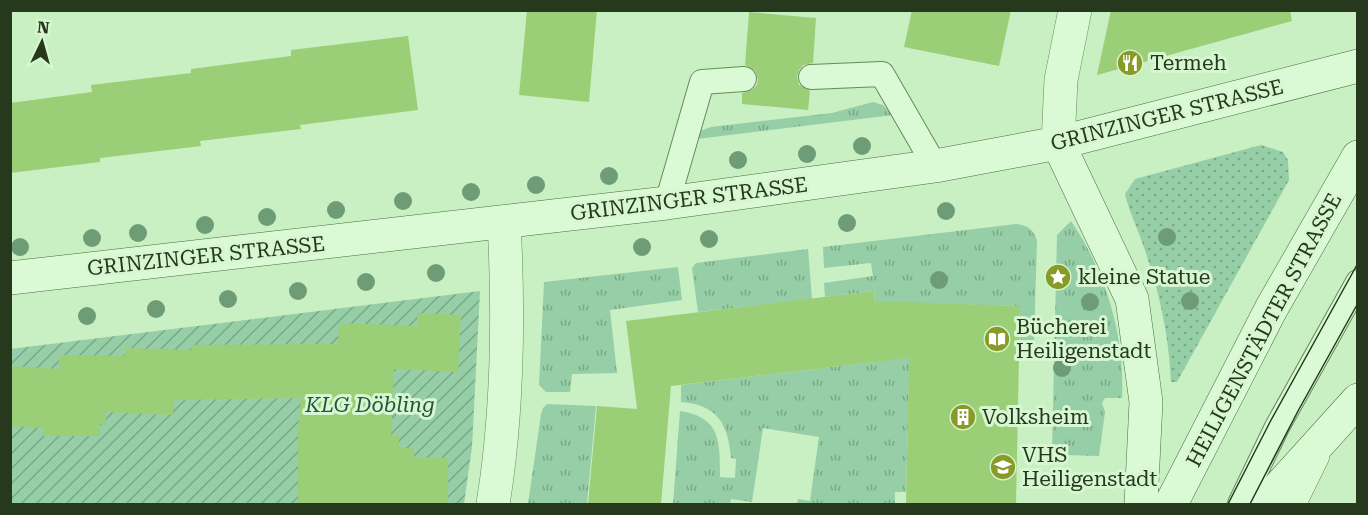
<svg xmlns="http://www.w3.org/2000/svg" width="1368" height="515" viewBox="0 0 1368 515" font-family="'Roboto Serif',serif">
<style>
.grass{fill:url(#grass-tufts)}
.park{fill:url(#park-dots)}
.garden{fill:url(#garden-furrows)}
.building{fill:#9acf77}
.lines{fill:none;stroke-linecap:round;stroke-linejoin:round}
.lane-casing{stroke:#678a59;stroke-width:26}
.street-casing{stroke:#678a59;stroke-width:34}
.secondary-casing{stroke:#4b6c3c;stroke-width:34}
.lane{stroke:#dafad6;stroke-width:24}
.street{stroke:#dafad6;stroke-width:33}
.secondary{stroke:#dafad6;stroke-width:33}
.tram{stroke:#27391d;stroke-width:1.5}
.tree{fill:#6d9c77}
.labels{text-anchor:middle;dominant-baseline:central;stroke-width:6;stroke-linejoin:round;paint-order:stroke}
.poi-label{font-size:21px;fill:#27391d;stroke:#d6f7d2;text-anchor:start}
.street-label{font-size:21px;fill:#27391d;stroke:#d6f7d2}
.park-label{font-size:21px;font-style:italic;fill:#23573a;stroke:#d6f7d2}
</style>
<defs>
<pattern id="grass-tufts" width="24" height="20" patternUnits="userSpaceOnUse" patternTransform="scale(1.5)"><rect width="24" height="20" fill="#96cea7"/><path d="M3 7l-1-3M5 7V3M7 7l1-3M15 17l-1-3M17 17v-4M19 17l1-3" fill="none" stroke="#7aa887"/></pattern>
<pattern id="park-dots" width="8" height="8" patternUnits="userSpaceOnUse" patternTransform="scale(1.5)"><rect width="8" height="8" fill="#96cea7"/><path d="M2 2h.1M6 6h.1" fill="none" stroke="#7aa887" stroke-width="1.8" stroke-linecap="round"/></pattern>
<pattern id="garden-furrows" width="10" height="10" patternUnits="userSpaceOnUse" patternTransform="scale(1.5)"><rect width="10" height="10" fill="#96cea7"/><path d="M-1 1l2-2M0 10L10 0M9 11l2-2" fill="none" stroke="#7aa887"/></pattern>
</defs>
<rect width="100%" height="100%" fill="#c8f0c2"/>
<path class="grass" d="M873,102L883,105L893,115L697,139L700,131L711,127L832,113Z
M1071,221C1106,272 1125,336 1122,398H1105L1102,403L1105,412L1099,456L1063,455L1052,450L1057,235Z
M1016,224C1027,225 1033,229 1037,240L1034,343H1020V306L911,303L906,492H895V504H797L798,499L810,501L819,437L763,428L752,502L731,499L730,504H673L680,411C721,417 720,442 720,477L735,478L736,459L731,458C728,424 718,405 681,402V385L882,361L874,291L825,297L824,283L873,276L871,263L824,268L823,247Z
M808,249L812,299L698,312L692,268L696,263Z
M678,267L682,300L610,310L617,373L572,374L570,392H546L539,385L544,282Z
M547,404L596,406L587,504H528L541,414L543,408Z"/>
<path class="park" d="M1261,145L1283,152L1288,160L1289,180L1177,382H1171C1169,334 1158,286 1142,242C1136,225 1129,211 1125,194L1135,179Z"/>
<path class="garden" d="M480,291L472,447L464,504H11L10,349Z"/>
<path class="building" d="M527,10H597L589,102L519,95Z
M912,10H1011L999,66L904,47Z
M1111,10H1290L1292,21L1097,75Z
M749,12L816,18L813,63L803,65L799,70L797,77L799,85L810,91L808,110L742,104V93L752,90L757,85L758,79L755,71L745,65Z
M408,36L418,110L300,125L301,129L200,141L201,146L100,158V162L10,173V103L92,92L91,85L191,73V69L291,56V50Z
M874,291L875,301L1020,306L1016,504H906L909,358L671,386L661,504H588L597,406L637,409L626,321Z
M417,313L461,315L458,372L394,369L391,436H399V447L414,449V457L448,458V504H298V432L301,398L174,400L173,415L106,412V425L100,424V436H43L44,428L10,426V366L59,369V355L125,356V348L191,350V345L338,344L339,323L417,326Z"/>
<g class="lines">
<g class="lane-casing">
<path id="lane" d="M811,77L882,74L935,166
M667,203L702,82L744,79
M1240,504L1277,427L1358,282"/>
</g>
<g class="street-casing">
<path id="street" d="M1058,143L1061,80L1075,10
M493,504C508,412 509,316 504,222
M1289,504L1313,455"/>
</g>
<g class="secondary-casing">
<path id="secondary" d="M1058,143L1132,299L1146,402L1141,504
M10,278L667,203L935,166L1058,143L1358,66
M1171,504L1271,309L1358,157
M1264,504L1358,400"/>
</g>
<use href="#lane" class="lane"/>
<use href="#street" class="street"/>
<use href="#secondary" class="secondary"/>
<path class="tram" d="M1228,504L1270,422L1358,263
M1250,504L1298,411L1358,303"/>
</g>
<g class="tree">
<circle cx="862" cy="146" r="9"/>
<circle cx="807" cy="154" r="9"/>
<circle cx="738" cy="160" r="9"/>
<circle cx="609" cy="176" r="9"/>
<circle cx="536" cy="185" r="9"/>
<circle cx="471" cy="192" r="9"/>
<circle cx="403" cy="201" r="9"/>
<circle cx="336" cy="210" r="9"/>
<circle cx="946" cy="211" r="9"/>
<circle cx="267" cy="217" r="9"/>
<circle cx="847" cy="223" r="9"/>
<circle cx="205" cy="225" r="9"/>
<circle cx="138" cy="233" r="9"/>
<circle cx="1167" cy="237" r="9"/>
<circle cx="92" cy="238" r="9"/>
<circle cx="709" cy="239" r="9"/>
<circle cx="20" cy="247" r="9"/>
<circle cx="642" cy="247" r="9"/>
<circle cx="436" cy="273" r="9"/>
<circle cx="939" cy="280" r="9"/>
<circle cx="366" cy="282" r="9"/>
<circle cx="298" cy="291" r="9"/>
<circle cx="228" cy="299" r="9"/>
<circle cx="1190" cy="301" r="9"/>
<circle cx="1090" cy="302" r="9"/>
<circle cx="156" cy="309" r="9"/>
<circle cx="87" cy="316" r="9"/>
<circle cx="1062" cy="368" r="9"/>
</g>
<defs>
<g id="restaurant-disc" transform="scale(1.35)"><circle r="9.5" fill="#879b26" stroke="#d6f7d2"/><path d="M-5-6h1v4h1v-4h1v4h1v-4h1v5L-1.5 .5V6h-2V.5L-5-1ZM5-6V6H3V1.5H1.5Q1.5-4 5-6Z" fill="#fff"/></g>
<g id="sight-disc" transform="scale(1.35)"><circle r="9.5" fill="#879b26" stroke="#d6f7d2"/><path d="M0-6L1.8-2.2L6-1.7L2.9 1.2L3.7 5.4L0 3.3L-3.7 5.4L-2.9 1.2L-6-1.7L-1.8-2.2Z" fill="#fff"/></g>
<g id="library-disc" transform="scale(1.35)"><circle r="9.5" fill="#879b26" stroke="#d6f7d2"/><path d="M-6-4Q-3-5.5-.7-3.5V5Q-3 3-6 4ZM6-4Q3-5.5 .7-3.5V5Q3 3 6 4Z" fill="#fff"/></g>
<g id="building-disc" transform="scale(1.35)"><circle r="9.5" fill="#879b26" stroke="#d6f7d2"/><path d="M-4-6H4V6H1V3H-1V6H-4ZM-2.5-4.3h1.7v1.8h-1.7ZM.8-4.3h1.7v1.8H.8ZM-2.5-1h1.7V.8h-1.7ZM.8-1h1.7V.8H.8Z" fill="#fff"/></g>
<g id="school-disc" transform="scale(1.35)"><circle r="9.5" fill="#879b26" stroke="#d6f7d2"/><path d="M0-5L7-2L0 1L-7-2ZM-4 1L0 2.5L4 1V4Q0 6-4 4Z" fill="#fff"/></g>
</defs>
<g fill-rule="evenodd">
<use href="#restaurant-disc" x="1130" y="63"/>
<use href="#sight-disc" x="1058" y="277"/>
<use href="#library-disc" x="997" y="339"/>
<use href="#building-disc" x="963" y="417"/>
<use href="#school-disc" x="1003" y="467"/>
</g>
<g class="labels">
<g class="poi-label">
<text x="1150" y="63">Termeh</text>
<text x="1078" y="277">kleine Statue</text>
<text x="1016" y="327">Bücherei<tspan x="1016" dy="24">Heiligenstadt</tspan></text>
<text x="982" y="417">Volksheim</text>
<text x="1022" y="455">VHS<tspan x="1022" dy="24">Heiligenstadt</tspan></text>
</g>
<g class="street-label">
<text transform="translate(1167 115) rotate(-14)">GRINZINGER STRASSE</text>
<text transform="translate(689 199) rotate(-7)">GRINZINGER STRASSE</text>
<text transform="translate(206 256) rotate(-6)">GRINZINGER STRASSE</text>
<text transform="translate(1264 330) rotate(-62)">HEILIGENSTÄDTER STRASSE</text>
</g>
<g class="park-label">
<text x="370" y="405">KLG Döbling</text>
</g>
</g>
<rect width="1368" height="515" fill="none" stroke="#27391d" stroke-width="24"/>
<g transform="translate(42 42) rotate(5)" stroke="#d6f7d2" stroke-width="4.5" paint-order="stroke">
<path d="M0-4.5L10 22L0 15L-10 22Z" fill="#27391d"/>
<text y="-9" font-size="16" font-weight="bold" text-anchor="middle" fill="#27391d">N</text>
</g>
</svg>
